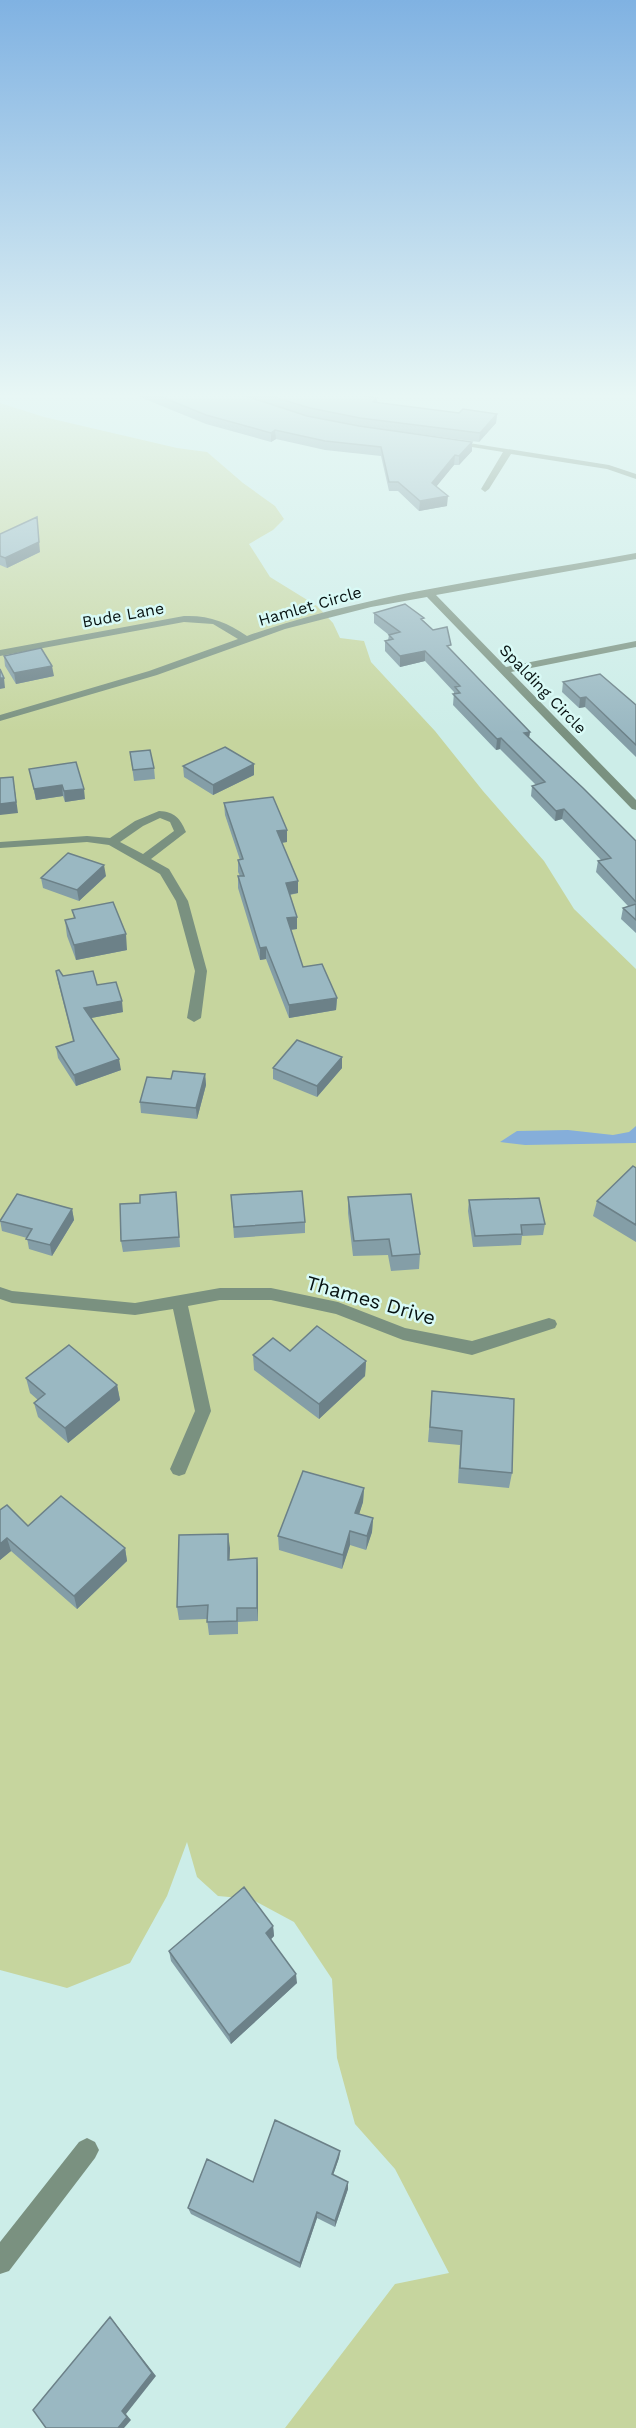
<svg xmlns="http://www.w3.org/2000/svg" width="636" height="2428" viewBox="0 0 636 2428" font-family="'Work Sans',sans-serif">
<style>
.green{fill:#c6d59e}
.water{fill:#85aeda}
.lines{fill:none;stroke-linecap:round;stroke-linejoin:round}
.street{fill:#7a9180;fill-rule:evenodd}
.wall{fill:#849ea7}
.shaded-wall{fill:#6c8188}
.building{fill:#9ab8c2;stroke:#6c8188;stroke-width:1.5}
.labels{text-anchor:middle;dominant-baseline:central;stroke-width:5;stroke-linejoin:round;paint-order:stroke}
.far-street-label{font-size:16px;fill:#071211;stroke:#d9faf6}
.street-label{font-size:20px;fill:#071211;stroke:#d9faf6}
</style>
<rect width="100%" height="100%" fill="#ccede8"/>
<path class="green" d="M0,403L44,417L177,448L207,452L243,483L275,506L284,519L273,530L249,544L270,577L317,606L333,623L340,638L364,641L371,662L435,731L483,791L544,861L574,909L636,969V2428H285L395,2284L449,2273L395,2169L355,2124L337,2058L332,1979L294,1922L251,1899L218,1896L197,1877L187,1842L167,1896L130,1963L67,1988L0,1970Z"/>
<path class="water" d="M636,1126V1143L525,1145L500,1142L517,1131L568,1130L613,1135L629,1132Z"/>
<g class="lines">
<path class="street" d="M450,440L609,465L636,474V479L607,469L511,454L489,489L485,492L481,489L503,452L453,444H450Z
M636,553V559L436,595L506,667L636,641V647L511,672L636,800V810L632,809L427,597L371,607L285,629L157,675L0,721V715L149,671L238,639L213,624L184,622L0,656V650L184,616C209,615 227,622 247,636C370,592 508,577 636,553Z
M159,811C175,812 180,818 186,832L151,859L169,869L188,901L207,971L201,1018L194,1022L187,1018L195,971L176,901L160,874L109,845L87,842L0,848V842L87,836L110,838L135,821ZM160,818L170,822L174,831L143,854L120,842L143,826Z
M0,1287L12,1291L135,1303L220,1288H271L338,1302L405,1328L472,1341L549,1318L555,1320L557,1324L555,1328L472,1355L403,1340L336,1314L271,1300H220L188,1306L211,1411L185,1474L179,1476L173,1474L170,1469L195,1411L173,1309L135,1315L12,1303L0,1299Z
M87,2138L95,2142L99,2150L95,2158L9,2271L0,2274V2242L79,2142Z"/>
</g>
<path class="wall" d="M135,393H350L377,398V403L459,413L497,414L496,423L479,442L411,433L472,451L459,465H454L436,486L447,506L419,511L398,491H389L381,456L325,450L276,439L271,442L206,424L135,395Z
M0,534L40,552L7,568L0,565Z
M374,613L424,621L530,732L529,738L636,841V933L621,919L623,908L628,906L596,872L598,861L601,860L562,819L555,821L531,796L532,786L536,785L500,749L496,750L453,705L454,692L425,661L400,667L385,651V641L388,640L389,635L374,623Z
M4,656L54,676L16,684L5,666Z
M563,682L636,705V757L585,707L579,708L562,692Z
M130,752L154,768L155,779L134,781Z
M254,764V775L213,795L184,777L183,766Z
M29,769L85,799L65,802L63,796L36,800Z
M224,803L287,842L282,843L298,893L290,895L297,929L291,930L303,967L337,998L336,1010L289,1018L266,959L260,960L238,888V876H240L238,872V860H240L225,815Z
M106,876L79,901L43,888L41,878Z
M72,910L127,950L76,960L67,936L65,920L74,918Z
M56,971L63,976L97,985L123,1012L91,1018L121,1070L76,1086L58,1058L56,1047L73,1041L58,982Z
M273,1068H342L317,1097L273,1079Z
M205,1074L206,1085L197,1119L141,1113L140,1102L171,1079Z
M636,1168V1242L593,1216L597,1201Z
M231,1195L305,1222V1233L234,1238Z
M348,1197L420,1254L419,1269L391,1271L388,1255L353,1256L348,1213Z
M469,1200L545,1224L543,1235L522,1236L521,1245L473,1247L468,1211Z
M177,1203L180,1247L123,1252L121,1241Z
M72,1209L74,1220L52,1256L29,1249L27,1238L2,1231L0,1220Z
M290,1351L366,1361L365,1376L319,1419L254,1370L253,1355Z
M26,1378L117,1385L120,1400L68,1443L38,1417L34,1403L38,1400L30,1393Z
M432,1391L512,1473L509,1488L458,1483L460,1445L428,1442Z
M364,1488L363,1502L359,1514L373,1518L372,1532L366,1550L350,1545L342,1569L279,1550L278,1536Z
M0,1510L28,1526L125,1548L127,1561L77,1609L11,1551L0,1560Z
M230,1548L229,1560L257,1558L258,1621L238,1622V1634L209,1635L207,1619L179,1620L177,1607Z
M273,1926L274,1936L271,1939L297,1983L231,2044L171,1961L169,1951Z
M340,2151L339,2158L333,2175L348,2189L335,2227L317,2218L300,2268L191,2214L188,2208L253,2182Z"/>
<path class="shaded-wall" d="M497,414L496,423L479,442L480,433Z
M275,430L276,439L271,442V433Z
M472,442V451L459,465V456Z
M455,455L454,465L432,492V483Z
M448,496L447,506L419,511L420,501Z
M37,517L40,552L7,568L5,558Z
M425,651V661L400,667V656Z
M52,666L54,676L16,684L14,673Z
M0,678H4L5,688L0,689Z
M586,697L585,707L579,708L580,698Z
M530,732L528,742L524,733Z
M501,738L500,749L496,750L497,739Z
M254,764V775L213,795V785Z
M13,777L18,813L0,815V804Z
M62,785L63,796L36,800L34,789Z
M84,789L85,799L65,802L64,791Z
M564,809L562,819L555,821L556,811Z
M287,830V842L277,843V831Z
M104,865L106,876L79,901L77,890Z
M298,881V893L286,895V883Z
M297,917V929L287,930V918Z
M126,934L127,950L76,960L74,945Z
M266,947V959L260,960V948Z
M337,998L336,1010L289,1018V1005Z
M122,1001L123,1012L86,1019L84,1008Z
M342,1057V1068L317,1097V1086Z
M119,1059L121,1070L76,1086L74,1075Z
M205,1074L206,1085L197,1119L196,1108Z
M72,1209L74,1220L52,1256L50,1245Z
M366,1361L365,1376L319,1419V1404Z
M117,1385L120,1400L68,1443L65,1428Z
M364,1488L363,1502L355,1527V1513Z
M373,1518L372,1532L366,1550L367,1536Z
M350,1531V1545L342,1569L343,1555Z
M228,1534L230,1548L229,1574L228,1560Z
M7,1538L11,1551L0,1560V1544Z
M125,1548L127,1561L77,1609L74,1596Z
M257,1558L258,1572V1621L257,1608Z
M273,1926L274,1936L267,1943L266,1933Z
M296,1974L297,1983L231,2044L229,2035Z
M340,2151L339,2158L331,2181L332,2174Z
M348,2182V2189L335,2227V2221Z
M317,2212V2218L300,2268V2263Z
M114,2322L156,2376L126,2414L131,2420L124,2428H118L122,2411Z"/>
<path class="building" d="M152,393H237L307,416L359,426L472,442L459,456L455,455L432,483L448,496L420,501L398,482H389L381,447L325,441L275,430L271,433L206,415Z
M260,393H350L377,398L373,402L459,413L463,409L497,414L480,433L360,418L310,408Z
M37,517L39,542L5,558L0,556V534Z
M405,604L424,618L421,619L433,630L447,627L451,645L447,646L530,732L524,733L583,788L636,841V902L598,861L611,858L564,809L556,811L532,786L545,782L501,738L497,739L453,694L460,693L455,687L460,686L425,651L400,656L385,641L393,639L389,635L400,632L374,613Z
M41,648L52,666L14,673L4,656Z
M0,669L4,678H0Z
M600,674L636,705V745L586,697L580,698L563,682Z
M225,747L254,764L213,785L183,766Z
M150,750L154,768L133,770L130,752Z
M76,762L84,789L64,791L62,785L34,789L29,769Z
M13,777L16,802L0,804V778Z
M273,797L287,830L277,831L298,881L286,883L297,917L287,918L303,967L322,964L337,998L289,1005L266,947L260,948L238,876H244L238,860L243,859L224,803Z
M68,853L104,865L77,890L41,878Z
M113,902L126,934L74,945L65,920L75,918L72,910Z
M636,904V920L623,908Z
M59,970L63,976L93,971L97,985L116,982L122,1001L84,1008L119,1059L74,1075L56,1047L74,1041L56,971Z
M297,1040L342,1057L317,1086L273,1068Z
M173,1071L205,1074L196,1108L140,1102L147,1077L171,1079Z
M633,1166L636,1168V1225L597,1201Z
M302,1191L305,1222L234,1227L231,1195Z
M176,1192L179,1237L121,1241L120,1204L140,1203V1195Z
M17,1194L72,1209L50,1245L26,1239L32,1229L0,1221Z
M411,1194L420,1254L392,1256L389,1239L354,1241L348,1197Z
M539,1198L545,1224L521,1225L522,1234L475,1236L469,1200Z
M317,1326L366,1361L319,1404L253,1355L273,1338L290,1351Z
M69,1345L117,1385L65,1428L34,1403L45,1394L26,1378Z
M432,1391L514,1399L512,1473L460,1468L462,1431L430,1427Z
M303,1471L364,1488L355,1513L373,1518L367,1536L350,1531L343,1555L278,1536Z
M61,1496L125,1548L74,1596L7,1538L0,1544V1510L7,1505L28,1526Z
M228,1534V1560L257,1558V1608H237V1621L207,1622L208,1605L177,1607L179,1535Z
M244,1887L273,1926L266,1933L296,1974L229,2035L169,1951Z
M275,2120L340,2151L332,2174L348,2182L335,2221L317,2212L300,2263L188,2208L207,2159L253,2182Z
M110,2317L152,2373L122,2411L127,2417L118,2428H46L33,2410Z"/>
<linearGradient id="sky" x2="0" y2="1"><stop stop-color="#80b2e2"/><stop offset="0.54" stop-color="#e8f7f5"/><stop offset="1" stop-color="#e8f7f5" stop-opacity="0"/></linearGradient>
<rect width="636" height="733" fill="url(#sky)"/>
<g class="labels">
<g class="far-street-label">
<text transform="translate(310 606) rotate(-16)">Hamlet Circle</text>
<text transform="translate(123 615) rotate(-10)">Bude Lane</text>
<text transform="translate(543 689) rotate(46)">Spalding Circle</text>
</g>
<g class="street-label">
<text transform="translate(371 1300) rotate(16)">Thames Drive</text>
</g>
</g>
</svg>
